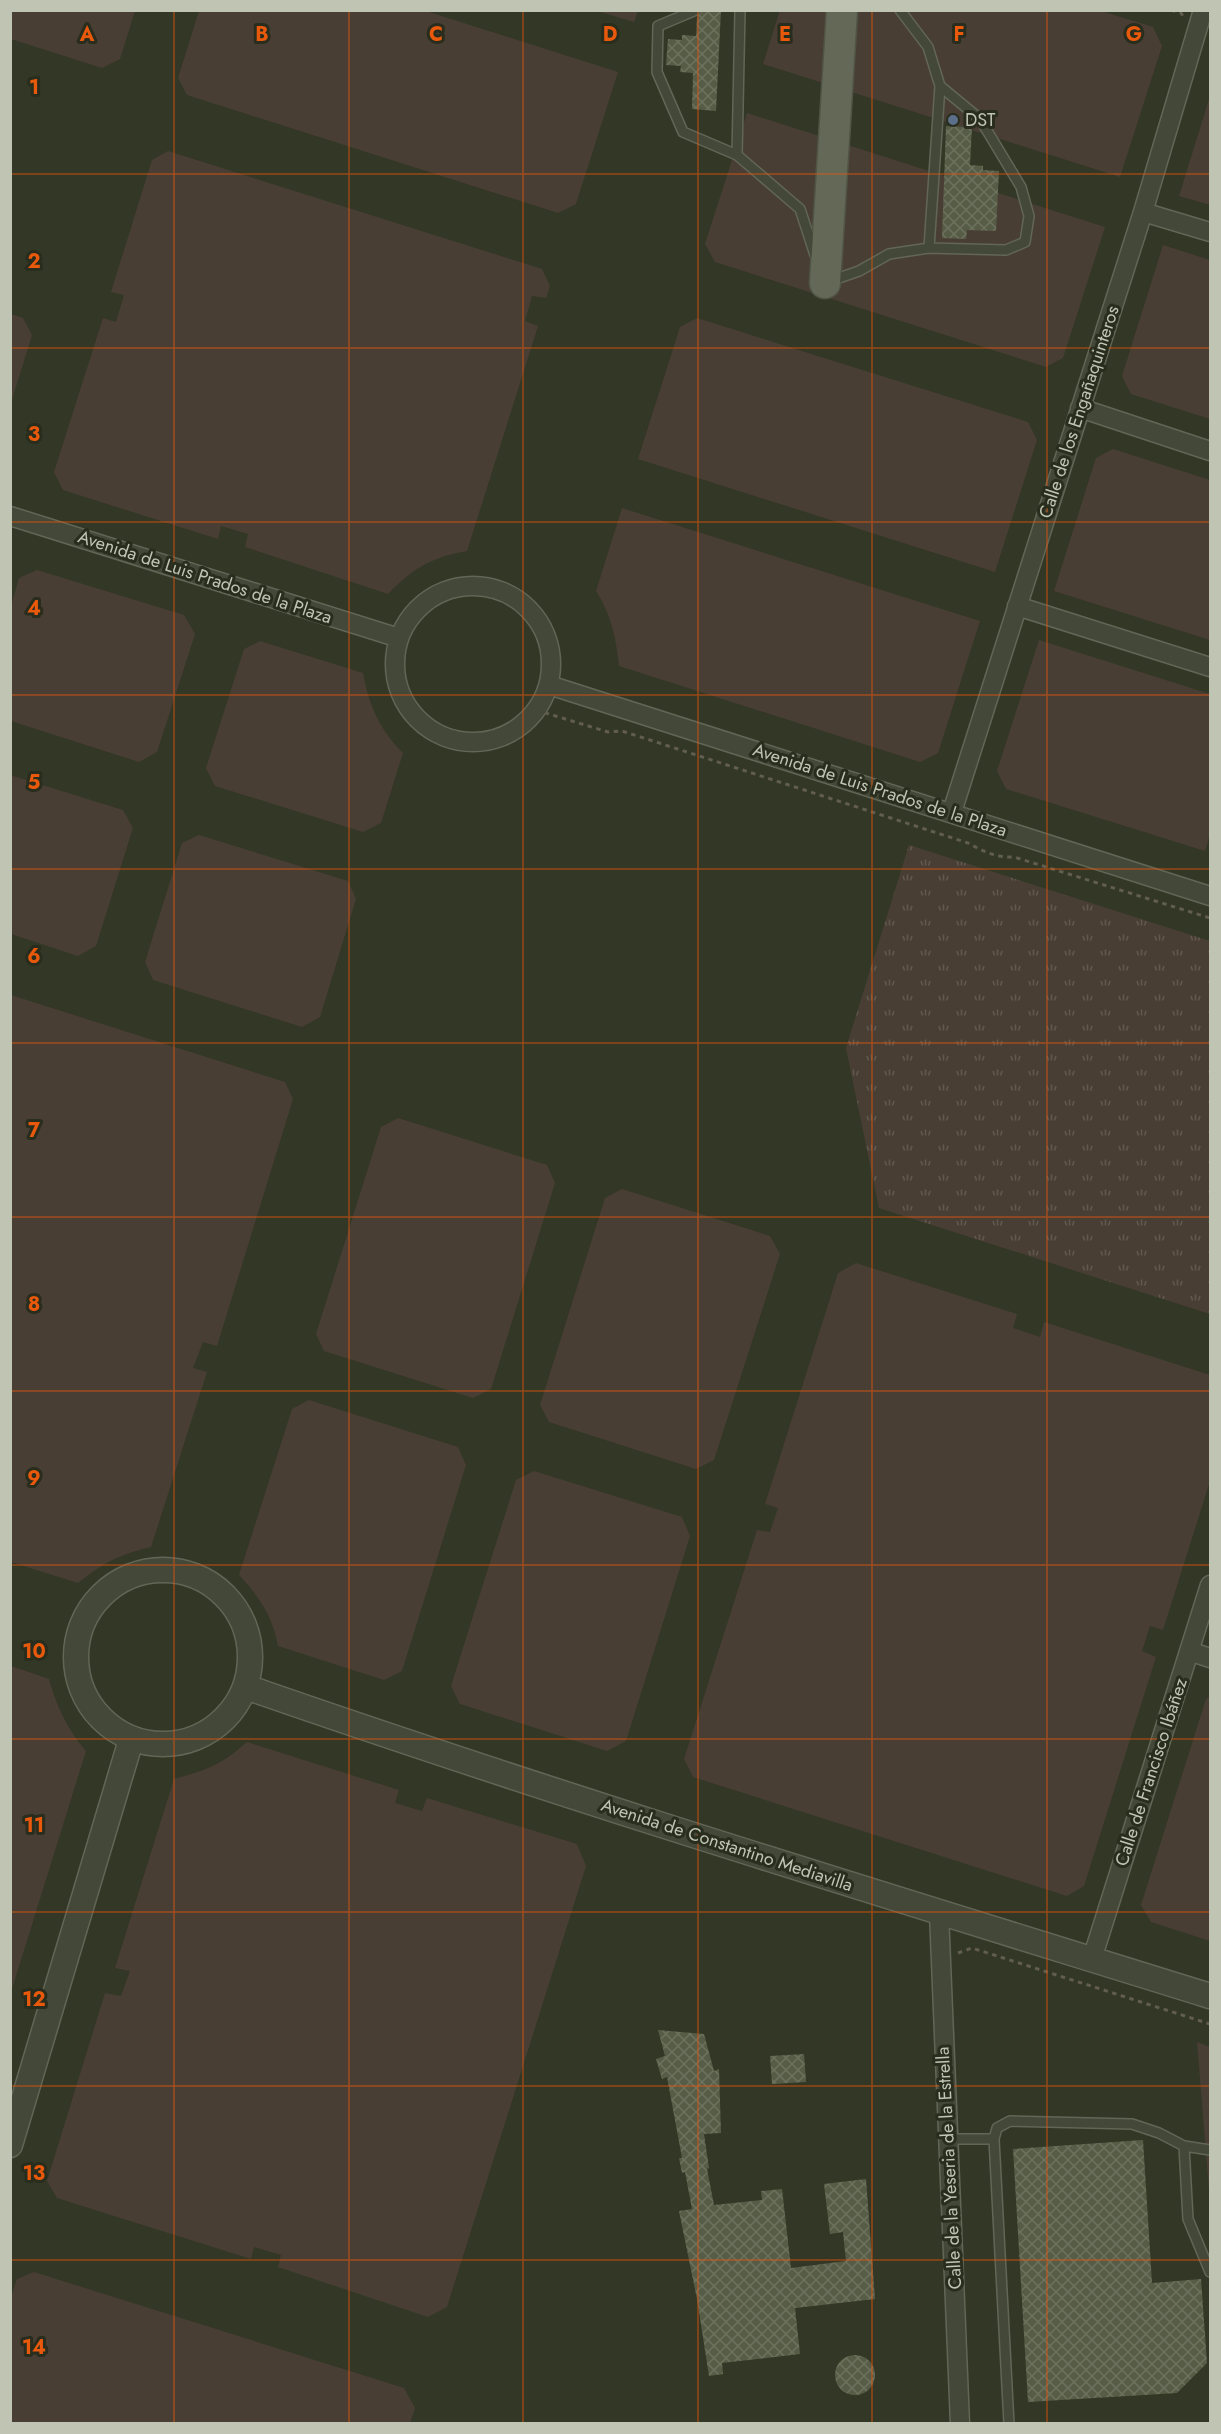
<svg xmlns="http://www.w3.org/2000/svg" width="1221" height="2434" viewBox="0 0 1221 2434" font-family="Jost,sans-serif">
<style>
.grass{fill:#493e34}
.park{fill:url(#park-tufts)}
.building{fill:url(#building-cross-hatch)}
.lines{fill:none;stroke-linecap:round;stroke-linejoin:round}
.service-casing{stroke:#626656;stroke-width:12}
.minor-casing{stroke:#626656;stroke-width:21}
.tertiary-casing{stroke:#626656;stroke-width:27}
.primary-casing{stroke:#505444;stroke-width:33}
.path{stroke:#615d4f;stroke-width:3;stroke-dasharray:4.5 4.5;stroke-linecap:butt}
.service{stroke:#444838;stroke-width:9}
.minor{stroke:#444838;stroke-width:18}
.tertiary{stroke:#444838;stroke-width:24}
.primary{stroke:#646856;stroke-width:30}
.grid{fill:none;stroke:#e8590c;stroke-width:1.5;stroke-opacity:0.55}
.service-dot{fill:#5c6f8a;stroke:#292d1d;stroke-width:2}
.labels{text-anchor:middle;dominant-baseline:central;stroke-width:6;stroke-linejoin:round;paint-order:stroke}
.poi-label{font-size:18px;fill:#c0c4b3;stroke:#292d1d;text-anchor:start}
.street-label{font-size:18px;fill:#c0c4b3;stroke:#292d1d}
.grid-label{font-size:20px;text-anchor:middle;font-weight:bold;fill:#e8590c;stroke:#292d1d;stroke-width:6;stroke-linejoin:round;paint-order:stroke}
</style>
<defs>
<pattern id="park-tufts" width="24" height="20" patternUnits="userSpaceOnUse" patternTransform="scale(1.5)"><rect width="24" height="20" fill="#493e34"/><path d="M3 7l-1-3M5 7V3M7 7l1-3M15 17l-1-3M17 17v-4M19 17l1-3" fill="none" stroke="#61584f"/></pattern>
<pattern id="building-cross-hatch" width="8" height="8" patternUnits="userSpaceOnUse" patternTransform="scale(1.5)"><rect width="8" height="8" fill="#575c46"/><path d="M0 0l8 8M0 8l8-8" fill="none" stroke="#6d725e"/></pattern>
</defs>
<rect width="100%" height="100%" fill="#333725"/>
<path class="grass" d="M11,10H135V11L120,59L102,68L11,39Z
M780,10L1101,11L1153,27L1162,46L1120,177L763,64Z
M199,11H426L618,72L576,204L558,213L187,95L178,78Z
M597,11H638L634,22Z
M1210,96V205L1179,196Z
M747,113L1105,227L1063,358L1046,367L715,262L705,244Z
M168,151L542,269L550,286L546,298L532,296L525,321L538,326L467,551C432,557 413,568 388,594L245,547L248,534L221,526L218,539L63,490L54,472L103,318L116,322L124,295L111,292L152,160Z
M1163,245L1210,260V419L1131,394L1122,376Z
M11,314L23,318L32,335L11,403Z
M697,318L1028,422L1037,440L995,572L638,459L680,327Z
M1113,449L1210,480V640L1054,591L1096,458Z
M622,508L980,621L938,753L920,762L619,666C616,638 611,614 596,591Z
M37,570L184,615L195,634L157,752L139,762L11,721V606L19,578Z
M1039,640L1210,694V834L1205,851L1006,789L997,771Z
M260,641L363,673C369,705 379,729 403,753L381,823L363,832L215,786L206,768L244,649Z
M10,775L123,810L133,828L96,946L78,956L11,934Z
M199,835L348,881L356,899L320,1017L302,1027L153,980L145,962L182,843Z
M11,995L285,1082L293,1099L217,1346L203,1342L193,1368L207,1372L151,1547C120,1554 103,1563 78,1583L11,1562Z
M398,1118L547,1165L555,1183L491,1389L473,1398L324,1351L316,1334L381,1127Z
M622,1189L770,1236L780,1254L714,1460L696,1469L549,1422L540,1405L605,1198Z
M856,1263L1017,1314L1013,1328L1040,1337L1044,1322L1210,1375V1481L1163,1630L1150,1626L1142,1651L1156,1657L1084,1886L1067,1896L693,1777L684,1759L757,1530L770,1532L778,1508L765,1504L838,1273Z
M309,1400L458,1447L466,1465L402,1671L384,1680L278,1646C273,1617 259,1596 239,1575L292,1409Z
M534,1471L682,1517L690,1536L626,1741L607,1751L460,1704L451,1686L516,1480Z
M11,1666L49,1679C57,1707 67,1729 86,1751L11,1992Z
M1210,1697V1941L1151,1922L1141,1905L1206,1699Z
M247,1742L399,1790L395,1803L422,1811L427,1798L577,1844L586,1866L447,2307L428,2317L278,2267L281,2255L254,2247L251,2259L57,2198L47,2181L105,1993L121,1996L130,1971L115,1968L174,1779C207,1770 221,1765 247,1742Z
M1197,2042L1210,2047V2203L1209,2190Z
M34,2272L404,2388L415,2408L410,2423H11L10,2299L17,2279Z"/>
<path class="park" d="M909,845L1210,941V1314L879,1208L846,1048Z"/>
<path class="building" d="M703,10H721L716,111L692,109L693,73L680,72L681,66L666,65L668,39L682,40V35L696,36L697,17Z
M946,126L972,127L970,165L983,166V170L999,171L996,231L967,230L966,239L942,238Z
M658,2030L704,2034L714,2071L719,2069L721,2133L704,2134L709,2168L707,2169L714,2205L762,2200L761,2191L782,2189L791,2268L846,2261L843,2232L830,2234L824,2184L866,2179L875,2299L795,2308L800,2354L722,2363L723,2374L709,2376L697,2299L679,2211L692,2209L685,2172L682,2173L679,2158H682L667,2077L662,2079L656,2059L665,2056Z
M804,2054L806,2082L772,2084L770,2056Z
M1143,2140L1152,2283L1201,2279L1207,2363L1177,2393L1028,2402L1013,2149Z
M835 2375a20 20 0 1 1 40 0a20 20 0 1 1-40 0Z"/>
<g class="lines">
<g class="service-casing">
<path id="service" d="M696,10L658,26L657,72L683,132L737,155
M740,10L737,155L800,209L815,255
M929,248L1006,250L1025,242L1029,216L1021,187L980,119L940,86
M830,281L859,271L889,254L929,248L940,86L928,47L900,10
M949,2139H994
M1184,2146L1188,2219L1210,2272
M1009,2424L994,2139L997,2128L1010,2121L1132,2124L1159,2133L1184,2146L1210,2150"/>
</g>
<g class="minor-casing">
<path id="minor" d="M1143,212L1210,232
M1080,408L1210,451
M10,516L399,638
M395 664a78 78 0 1 1 156 0a78 78 0 1 1-156 0Z
M1017,606L1210,667
M549,685L1210,896
M952,812L1143,212L1203,10
M1189,1651L1210,1658
M939,1913L960,2424
M1092,1959L1210,1585"/>
</g>
<g class="tertiary-casing">
<path id="tertiary" d="M76 1657a87 87 0 1 1 174 0a87 87 0 1 1-174 0Z
M246,1687C565,1798 888,1896 1210,1996
M10,2145L131,1740"/>
</g>
<g class="primary-casing">
<path id="primary" d="M825,283L842,10"/>
</g>
<path class="path" d="M1171,10L1181,13L1183,16
M536,710L608,732L622,731L968,843C982,851 997,858 1014,857L1210,918
M958,1953L972,1948L1210,2024"/>
<use href="#service" class="service"/>
<use href="#minor" class="minor"/>
<use href="#tertiary" class="tertiary"/>
<use href="#primary" class="primary"/>
</g>
<path class="grid" d="M174,10V2424M349,10V2424M523,10V2424M698,10V2424M872,10V2424M1047,10V2424M10,174H1210M10,348H1210M10,522H1210M10,695H1210M10,869H1210M10,1043H1210M10,1217H1210M10,1391H1210M10,1565H1210M10,1739H1210M10,1912H1210M10,2086H1210M10,2260H1210"/>
<circle class="service-dot" cx="953" cy="120" r="6"/>
<g class="labels">
<g class="poi-label">
<text x="965" y="120">DST</text>
</g>
<g class="street-label">
<text transform="translate(1079 412) rotate(-72)">Calle de los Engañaquinteros</text>
<text transform="translate(205 577) rotate(18)">Avenida de Luis Prados de la Plaza</text>
<text transform="translate(880 790) rotate(18)">Avenida de Luis Prados de la Plaza</text>
<text transform="translate(1151 1772) rotate(-72)">Calle de Francisco Ibáñez</text>
<text transform="translate(727 1845) rotate(18)">Avenida de Constantino Mediavilla</text>
<text transform="translate(949 2168) rotate(-93)">Calle de la Yeseria de la Estrella</text>
</g>
</g>
<g class="grid-label">
<text x="87" y="41">A</text>
<text x="262" y="41">B</text>
<text x="436" y="41">C</text>
<text x="610" y="41">D</text>
<text x="785" y="41">E</text>
<text x="959" y="41">F</text>
<text x="1134" y="41">G</text>
<text x="34" y="94">1</text>
<text x="34" y="268">2</text>
<text x="34" y="441">3</text>
<text x="34" y="615">4</text>
<text x="34" y="789">5</text>
<text x="34" y="963">6</text>
<text x="34" y="1137">7</text>
<text x="34" y="1311">8</text>
<text x="34" y="1485">9</text>
<text x="34" y="1658">10</text>
<text x="34" y="1832">11</text>
<text x="34" y="2006">12</text>
<text x="34" y="2180">13</text>
<text x="34" y="2354">14</text>
</g>
<rect width="1221" height="2434" fill="none" stroke="#c0c4b3" stroke-width="24"/>
</svg>
